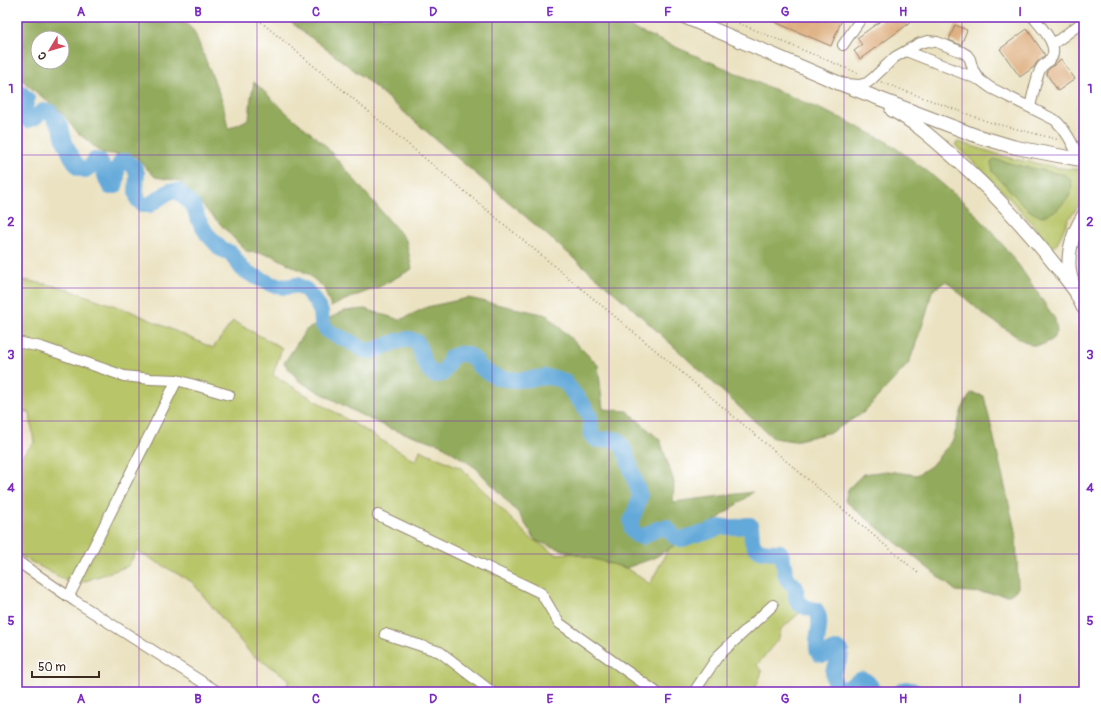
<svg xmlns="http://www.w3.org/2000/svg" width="1101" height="709" viewBox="0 0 1101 709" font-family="Pangolin,sans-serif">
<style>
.green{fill:#b8c567;stroke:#7a7842}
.forest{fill:#92aa5c;stroke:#666a3d;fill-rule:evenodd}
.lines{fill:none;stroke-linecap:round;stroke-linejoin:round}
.river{stroke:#63a9d9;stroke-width:16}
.building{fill:#dba874}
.minor-casing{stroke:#938670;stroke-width:12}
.major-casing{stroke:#938670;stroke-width:15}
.highway-casing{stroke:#938670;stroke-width:17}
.path{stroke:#938670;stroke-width:1.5;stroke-dasharray:1 3;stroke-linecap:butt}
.minor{stroke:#fff;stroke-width:10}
.major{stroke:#fff;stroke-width:13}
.highway{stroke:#fff;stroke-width:15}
.grid{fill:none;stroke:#7b2cbf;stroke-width:1;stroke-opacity:0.55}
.neatline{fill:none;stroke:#7b2cbf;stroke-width:1.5}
.grid-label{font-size:13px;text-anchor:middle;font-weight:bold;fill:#7b2cbf}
</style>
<rect width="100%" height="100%" fill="#fff"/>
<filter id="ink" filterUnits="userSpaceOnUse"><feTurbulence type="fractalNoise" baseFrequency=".025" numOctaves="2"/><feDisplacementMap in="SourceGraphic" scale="8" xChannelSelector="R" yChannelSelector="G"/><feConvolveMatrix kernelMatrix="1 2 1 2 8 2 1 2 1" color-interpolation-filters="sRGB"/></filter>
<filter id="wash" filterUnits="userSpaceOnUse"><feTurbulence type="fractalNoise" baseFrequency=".012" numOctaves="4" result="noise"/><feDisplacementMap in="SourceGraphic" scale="16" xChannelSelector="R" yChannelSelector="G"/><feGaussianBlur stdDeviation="0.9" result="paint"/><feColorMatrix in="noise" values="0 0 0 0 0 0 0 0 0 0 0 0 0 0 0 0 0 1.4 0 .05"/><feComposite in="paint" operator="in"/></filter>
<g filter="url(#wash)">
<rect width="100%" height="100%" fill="#ebe2c1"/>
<path class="green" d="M959,142L1013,159L1061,168L1084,170V199L1068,220L1057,244L1054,247L1050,245C1022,210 991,178 958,148L956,145V143Z
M1084,233V278C1079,264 1079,248 1084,233Z
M17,279L61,287L130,311L213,348L233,321L282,348L273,375L416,461L420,450L461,468L529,537L556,554L572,553L588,555L626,568L650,584L671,543L692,542L745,529C753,553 751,553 776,557L780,576L790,590L789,595L801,612L781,629L779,638L757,665L762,672L754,692H286L289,679L251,654L192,582L137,551L128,566L74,585L17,554V460L34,443L30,413L17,410Z"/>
<path class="forest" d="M17,17H179L194,31L223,103L228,129L249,119L251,98L254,82L289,115L323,143L406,240L412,269L381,286L345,300L331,307L324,288L308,274L271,255L246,251L179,181L155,177L135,156L102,153L78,133L60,111L36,92L22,80L17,82ZM38,38H62V62H38Z
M284,17H606L843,119L889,143L927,171L967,205L995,235L1020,267L1055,319L1057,332L1052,340L1042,345H1031L1020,339L982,313L946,281L932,291L926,315L909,363L864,412L832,432L794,441L773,438L632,308L363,77Z
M994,159L1017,165L1066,175L1071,180L1072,190L1068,198L1057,210L1043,216L1035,214L1027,209L993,172L991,163Z
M468,298L547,315L598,365L603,409L627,411L660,440L674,482L673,502L753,492L719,518L654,558L626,568L572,553L536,541L519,514L476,468L440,444L391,429L361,415L299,381L284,363L306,330L344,311L365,309L400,320L427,307Z
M971,393L984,396L993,434L1016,535L1018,588L1010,595L956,591L845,501L848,489L863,474L887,471L917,475L931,466L953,440L962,409Z"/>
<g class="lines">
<path class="river" d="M17,95L22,94L27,99L23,115L28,120L34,118L43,111L50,112L61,127L64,140L71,156L79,168L85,170L91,166L95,160L100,161C104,170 105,179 110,187L115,186L117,179V169L121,162L127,161L134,167L137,174L136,192L138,200L143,205H149L170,191H178L193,206L198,219L207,234L221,249L231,253L242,269L252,275L273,285L285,287L297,285L306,290L316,302L321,312L322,323L327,330L335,335L349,341L364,350L372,351L398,341L410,339L417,342C423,355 422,364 434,375L442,374L447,366L451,357L459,354H467L474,359L479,366L487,372L499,378L516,380L529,379L546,377L555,378L564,381L586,409L590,417L591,434L597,440C604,440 611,438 618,440L625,451L640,496L637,506L631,521L632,530L636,535L642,537L657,529L666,527L674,536L679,539H683L694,535L705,533L721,527H738L746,525H750C753,531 751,535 752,541C755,554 770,551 780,552C785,559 783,570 787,579C789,583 794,584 796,588C797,592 795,594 796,597C797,607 809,608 816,610C825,624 812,642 819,654L824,655L837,649L841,651L840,659L833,672L834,682L840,689L845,690C859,681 864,671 874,692
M901,692C905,688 911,689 916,692"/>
</g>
<g id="blocks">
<path class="building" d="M763,17H843L831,46Z
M886,17H918L860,59L854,51L862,45L857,38Z
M955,25L967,30L961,45L949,40Z
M1027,29L1045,55L1037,62L1034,67L1020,77L1000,49Z
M1061,59L1075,79L1058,91L1046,73L1048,70Z"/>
</g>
</g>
<g filter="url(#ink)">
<use href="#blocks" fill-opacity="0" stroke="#938670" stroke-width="1"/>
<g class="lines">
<g class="minor-casing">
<path id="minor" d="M1053,44L1084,21
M843,45L862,17
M906,51L980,80
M847,84L859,85L867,83L872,79L895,57L920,43L928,41L937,42L962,52L967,55L970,59L973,70L980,80L991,88L1055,120C1067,131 1073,145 1080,159
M1030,107C1032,99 1037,74 1041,68C1043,64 1049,62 1052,57C1058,44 1041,27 1033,17
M17,342L41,347L124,376L151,379L177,380L229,395
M378,515L541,593L559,623L656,692
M17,561L75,601L218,692
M69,596L177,380
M385,634L440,652L492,692
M694,692L718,656L773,605"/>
</g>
<g class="major-casing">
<path id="major" d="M685,17L841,84L977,136L1014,147L1055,155L1084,160
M892,110C913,121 931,137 948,152C990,188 1026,228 1060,271C1068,281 1076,292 1084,303
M1073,284C1064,262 1071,235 1084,215"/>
</g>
<g class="highway-casing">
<path id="highway" d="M1078,295L1084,307"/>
</g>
<path class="path" d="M255,17L672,364L918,573
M724,17L860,74
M881,82L989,122L1060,140"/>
<use href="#minor" class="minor"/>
<use href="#major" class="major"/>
<use href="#highway" class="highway"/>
</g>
</g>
<path class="grid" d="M139,17V692M257,17V692M374,17V692M492,17V692M609,17V692M727,17V692M844,17V692M962,17V692M17,155H1084M17,288H1084M17,421H1084M17,554H1084"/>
<rect width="1101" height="709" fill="none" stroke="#fff" stroke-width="44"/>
<g transform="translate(50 50) rotate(232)"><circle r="19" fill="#ffffff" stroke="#b1aaa5"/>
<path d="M0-3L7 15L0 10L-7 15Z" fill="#d1495b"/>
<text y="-6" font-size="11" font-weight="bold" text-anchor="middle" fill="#3b2a1e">С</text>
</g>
<path d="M32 671v6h67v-6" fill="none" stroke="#3b2a1e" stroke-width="2"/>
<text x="38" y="671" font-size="12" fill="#3b2a1e" stroke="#ffffff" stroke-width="3" paint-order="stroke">50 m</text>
<rect x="22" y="22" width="1057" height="665" class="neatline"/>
<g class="grid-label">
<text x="81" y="16">A</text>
<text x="198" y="16">B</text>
<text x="316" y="16">C</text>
<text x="433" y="16">D</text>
<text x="550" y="16">E</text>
<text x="668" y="16">F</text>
<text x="785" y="16">G</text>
<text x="903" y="16">H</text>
<text x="1020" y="16">I</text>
<text x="11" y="93">1</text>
<text x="1090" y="93">1</text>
<text x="11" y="226">2</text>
<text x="1090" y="226">2</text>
<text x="11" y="359">3</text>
<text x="1090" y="359">3</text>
<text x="11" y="492">4</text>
<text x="1090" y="492">4</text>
<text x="11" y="625">5</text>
<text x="1090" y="625">5</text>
<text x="81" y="703">A</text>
<text x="198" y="703">B</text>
<text x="316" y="703">C</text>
<text x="433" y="703">D</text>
<text x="550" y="703">E</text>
<text x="668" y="703">F</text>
<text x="785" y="703">G</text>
<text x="903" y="703">H</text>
<text x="1020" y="703">I</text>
</g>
</svg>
